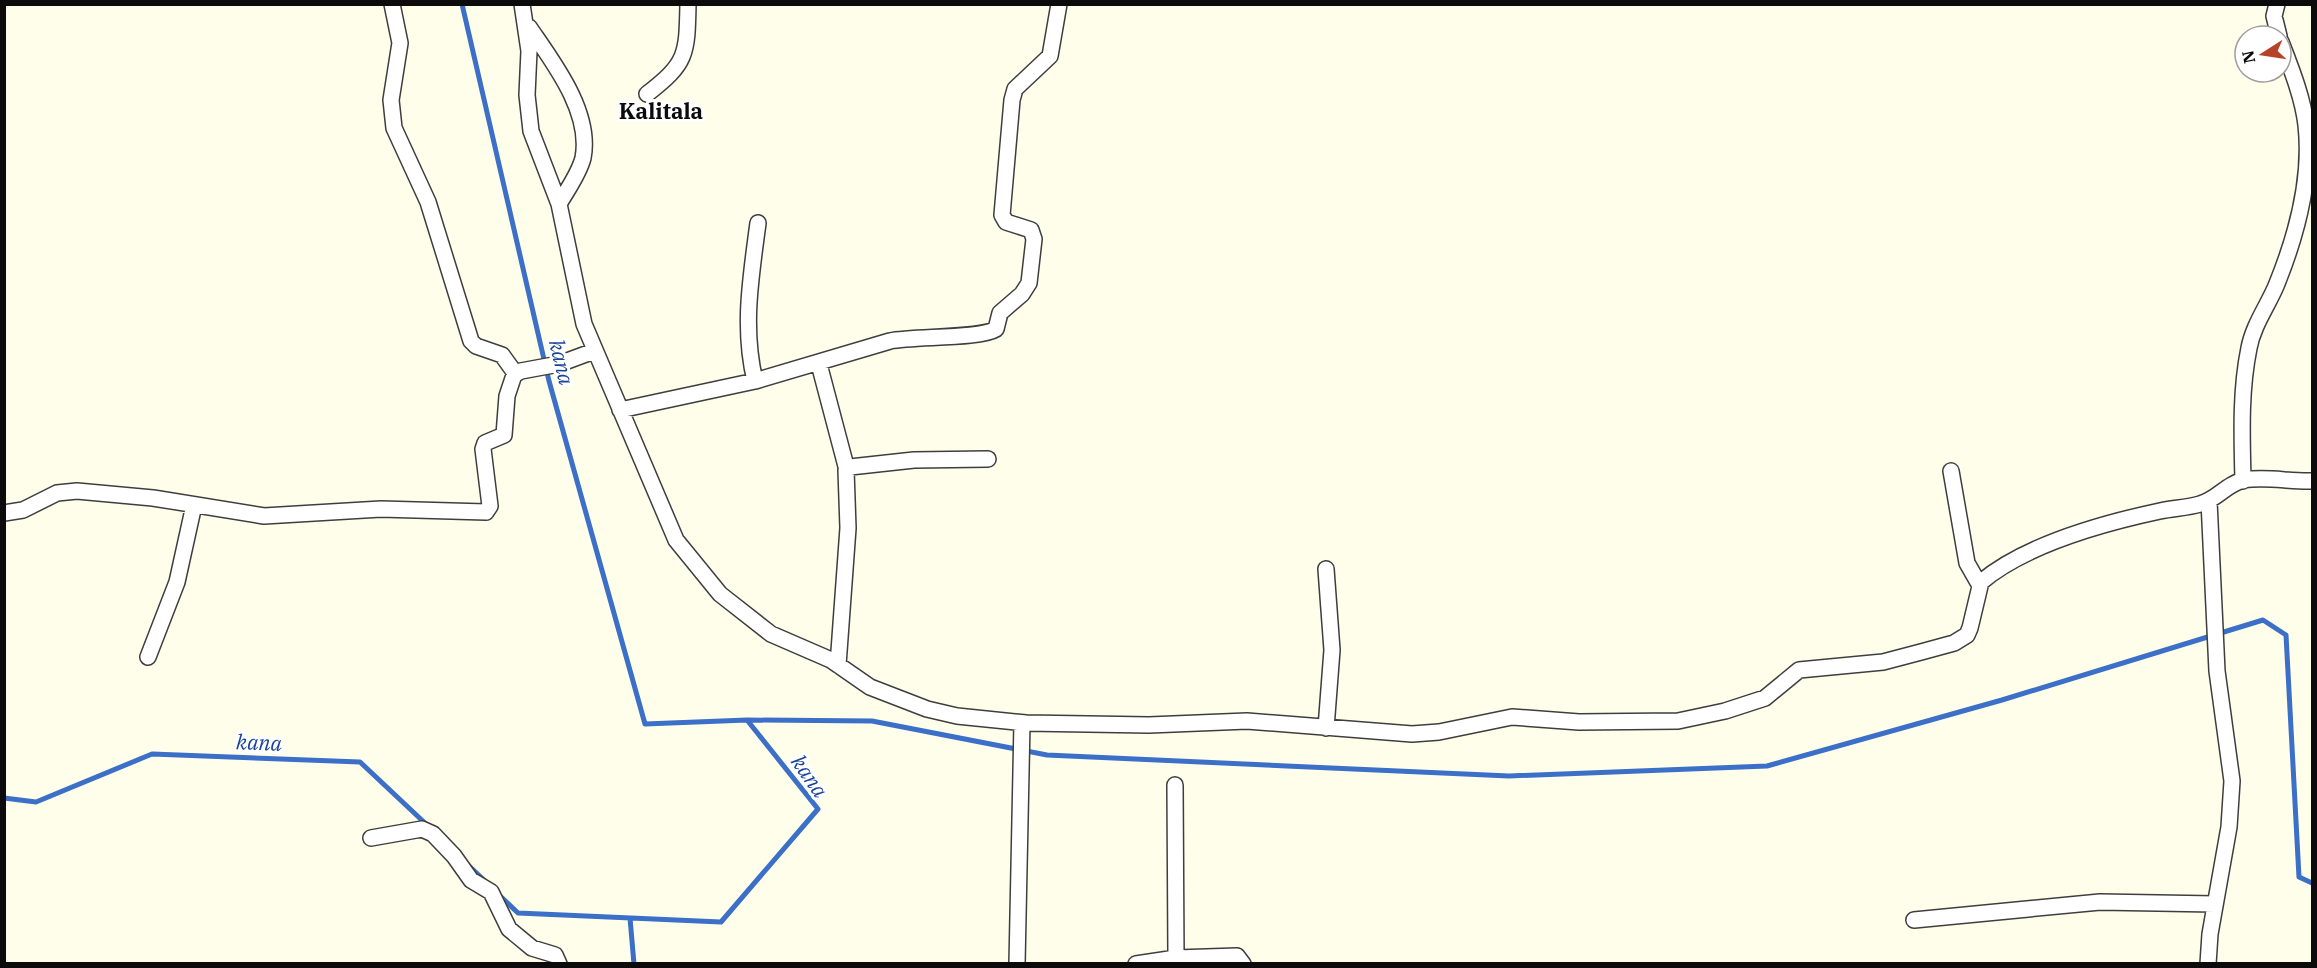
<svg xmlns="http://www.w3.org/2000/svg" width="2317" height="968" viewBox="0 0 2317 968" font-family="'IBM Plex Serif',serif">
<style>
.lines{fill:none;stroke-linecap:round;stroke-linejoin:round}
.stream{stroke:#3b6fc8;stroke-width:5}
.street-casing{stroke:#3e3e3e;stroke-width:18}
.street{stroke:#fff;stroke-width:15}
.labels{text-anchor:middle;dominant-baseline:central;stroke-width:6;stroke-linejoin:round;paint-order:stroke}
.water-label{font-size:21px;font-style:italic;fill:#1a4398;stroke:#fff}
.quarter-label{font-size:22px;font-weight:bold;fill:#0b0b0b;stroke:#fff}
</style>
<rect width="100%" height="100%" fill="#fefeea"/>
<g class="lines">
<path class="stream" d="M462,4L549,381L645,724L747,720L818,809L721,922L518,913L496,892
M747,720L872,721L1047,755L1509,776L1767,766L2002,700L2263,620L2286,635L2299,877L2312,883
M4,798L36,802L152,754L360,762L427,825
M468,865L485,881
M630,918L634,964"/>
<g class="street-casing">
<path id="street" d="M392,4L400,43L391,100L394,128L428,202L471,341L476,346L502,355L515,373
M522,4L529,51L527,95L531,131L559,204L584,324L676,540L720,594L771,634L831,660L870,687L927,709L957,716L1026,723L1149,725L1247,721L1412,734L1439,732L1512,717L1579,722L1678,721L1725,711L1765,698L1799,670L1883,662L1921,652L1954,643L1967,635L1970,628L1981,582C2025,545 2104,523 2160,511C2173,508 2187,508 2200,504C2218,499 2226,484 2244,480C2266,476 2290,482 2312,481
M2277,4L2274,16L2279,36
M529,27C553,62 592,112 583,158C579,174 567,190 559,204
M647,94C687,63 687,55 688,4
M819,364L847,470
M755,381C742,327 751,277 758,223
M620,410L755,381L890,341C914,336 980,339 996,329L1000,313L1022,294L1029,283L1034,239L1031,230L1006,222L1002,215L1012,100L1015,89L1050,56L1059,4
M1951,471L1967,563L1979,584
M2243,481C2242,437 2240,392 2249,348C2253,326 2267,307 2276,286C2296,237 2312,178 2306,125C2303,98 2291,68 2281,42
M4,513L23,510L57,493L77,491L153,498L264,516L381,509L486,512L490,506L483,449L485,443L504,435L507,396L514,375L521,371L559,364L594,351
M1326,569L1332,650L1326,728
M148,657L177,582L194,505
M838,665L848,528L846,470L850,467L914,460L988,459
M1175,785L1176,958
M371,838L422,829L433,834L454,856L471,880L491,892L509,929L532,948L555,955L559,964
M1914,920L2100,902L2215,904
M1017,964L1022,723
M1136,964L1176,958L1237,956L1243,964
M2208,964L2210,934L2229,827L2232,781L2217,671L2209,501"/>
</g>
<use href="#street" class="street"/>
</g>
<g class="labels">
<g class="water-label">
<text transform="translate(562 362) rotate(76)">kana</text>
<text transform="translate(259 742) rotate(2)">kana</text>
<text transform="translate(810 776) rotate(55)">kana</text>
</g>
<g class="quarter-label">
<text x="661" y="110">Kalitala</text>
</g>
</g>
<rect width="2317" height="968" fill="none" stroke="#0b0b0b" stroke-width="12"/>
<g transform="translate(2263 54) rotate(258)"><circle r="28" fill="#ffffff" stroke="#9d9d9d" stroke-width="1.5"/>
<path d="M0-4.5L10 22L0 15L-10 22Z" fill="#b64329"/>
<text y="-9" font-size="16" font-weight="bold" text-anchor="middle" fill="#0b0b0b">N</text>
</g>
</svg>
